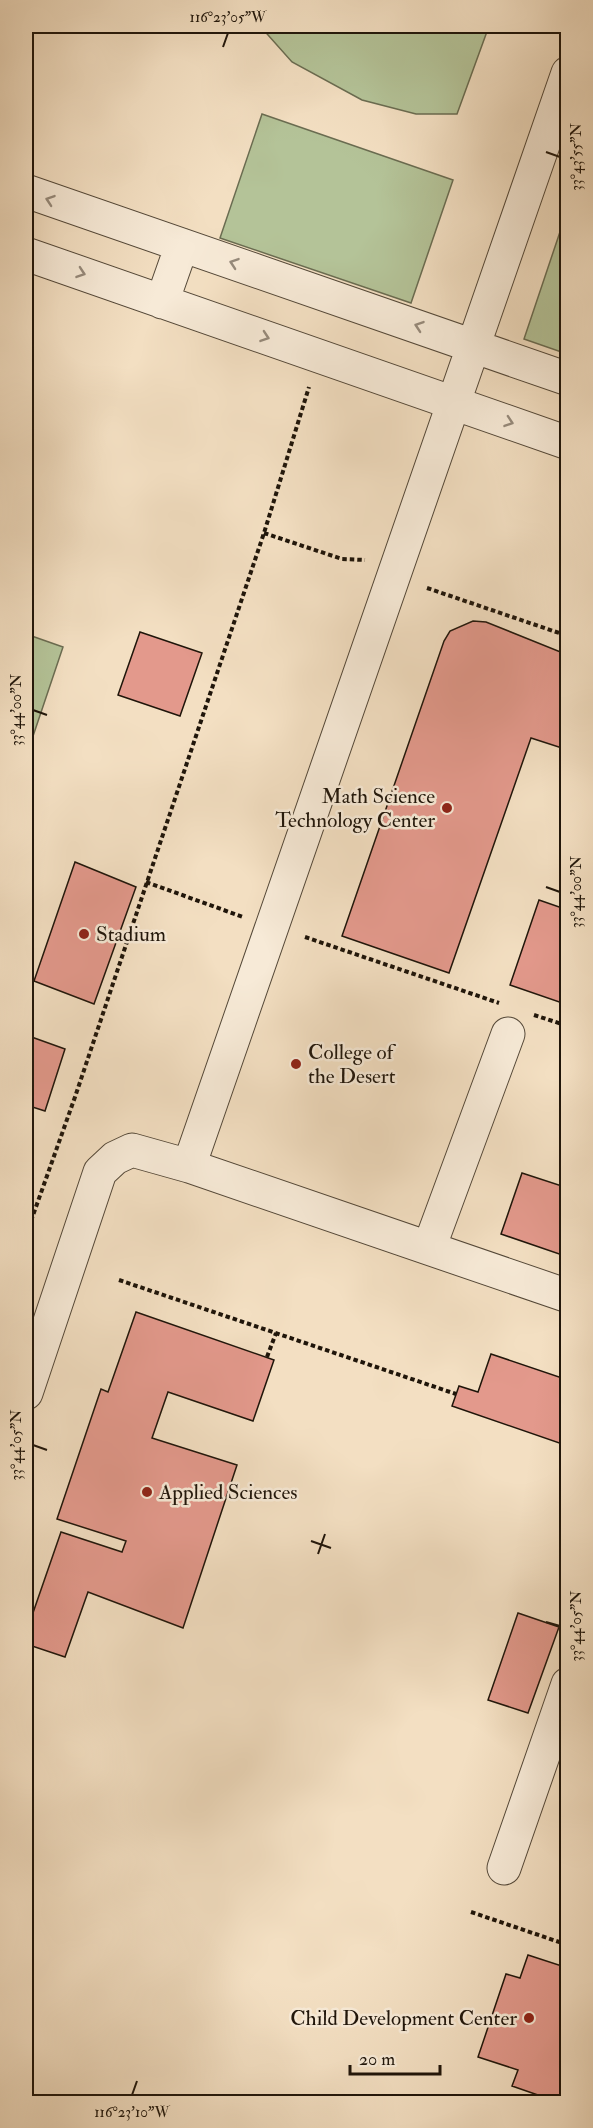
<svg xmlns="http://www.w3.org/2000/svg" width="593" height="2128" viewBox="0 0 593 2128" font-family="'IM FELL Double Pica',serif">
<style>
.green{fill:#b4c398;stroke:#6a6c51;stroke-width:1.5}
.building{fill:#e3998c;stroke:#1f150a;stroke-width:1.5}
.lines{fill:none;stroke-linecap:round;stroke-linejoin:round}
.minor-casing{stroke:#544838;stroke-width:35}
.path{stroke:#1f150a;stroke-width:4;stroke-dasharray:4.5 3;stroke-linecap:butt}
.minor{stroke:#f7ead7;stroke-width:33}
.oneway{stroke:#968a7b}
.ticks{fill:none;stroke:#1f150a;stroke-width:2}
.poi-dot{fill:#8f2418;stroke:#f7ead7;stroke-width:2}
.labels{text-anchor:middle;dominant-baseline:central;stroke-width:5;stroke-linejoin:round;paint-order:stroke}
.poi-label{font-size:21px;fill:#1f150a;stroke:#f7ead7;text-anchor:start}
.neatline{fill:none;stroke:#1f150a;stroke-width:2}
.ticks-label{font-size:15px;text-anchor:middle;fill:#1f150a}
</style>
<rect width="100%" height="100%" fill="#f3dfc2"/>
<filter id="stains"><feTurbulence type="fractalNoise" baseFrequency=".00333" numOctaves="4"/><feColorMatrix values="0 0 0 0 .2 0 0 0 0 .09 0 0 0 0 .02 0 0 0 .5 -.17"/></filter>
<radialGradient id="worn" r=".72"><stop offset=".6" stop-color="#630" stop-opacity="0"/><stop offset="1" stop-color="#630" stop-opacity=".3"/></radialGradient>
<path class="green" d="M260,26H489L457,114H416L362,100L292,62Z
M262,114L453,180L411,303L220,238Z
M567,211V354L524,339Z
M26,634L63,647L26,757Z"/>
<path class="building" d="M473,621L486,622L568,655V750L531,738L449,973L342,936L444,641L450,631Z
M140,632L202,653L180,716L118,695Z
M75,862L136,887L94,1004L34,981Z
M539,900L568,910V1005L510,985Z
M26,1035L65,1049L45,1111L26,1105Z
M522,1173L568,1188V1257L501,1234Z
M136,1312L274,1360L253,1421L168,1392L152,1438L237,1465L183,1628L88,1592L65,1657L26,1644V1633L61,1532L122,1552L126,1541L57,1519L101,1389L108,1392Z
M491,1354L568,1380V1446L452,1406L459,1386L478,1392Z
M518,1613L559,1627L528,1713L488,1700Z
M528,1955L568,1968V2102H558L512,2086L518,2070L478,2057L506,1974L520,1978Z"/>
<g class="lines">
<g class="minor-casing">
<path id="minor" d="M568,73L189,1166L568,1296
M26,191L568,379
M26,254L568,443
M162,302L182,245
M429,1248L508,1034
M26,1393L100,1172L115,1158L132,1150L189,1166
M504,1868L568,1684"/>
</g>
<path class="path" d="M264,533L342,559L365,560
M427,588L568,636
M146,882L243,917
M305,937L499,1003
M534,1015L568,1026
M26,1235L75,1097L264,533L309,387
M119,1280L456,1394
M267,1357L276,1333
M471,1912L568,1945"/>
<use href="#minor" class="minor"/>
</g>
<defs><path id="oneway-chevron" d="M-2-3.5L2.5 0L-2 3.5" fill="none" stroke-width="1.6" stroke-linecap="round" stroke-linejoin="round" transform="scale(1.5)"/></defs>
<g class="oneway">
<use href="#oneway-chevron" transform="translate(50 200) rotate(-161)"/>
<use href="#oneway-chevron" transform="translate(234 263) rotate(-161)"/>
<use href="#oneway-chevron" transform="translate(81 273) rotate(19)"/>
<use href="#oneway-chevron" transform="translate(419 326) rotate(-161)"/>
<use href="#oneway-chevron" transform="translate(265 337) rotate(19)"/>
<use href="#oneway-chevron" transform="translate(509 422) rotate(19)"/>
</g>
<path class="ticks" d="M223,47L228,33M546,152L560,157M33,710L47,715M546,887L560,892M33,1445L47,1450M311,1541L331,1548M318,1554L325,1534M546,1622L560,1626M132,2095L137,2081"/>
<g class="poi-dot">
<circle cx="447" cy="808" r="6"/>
<circle cx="84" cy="934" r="6"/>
<circle cx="296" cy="1064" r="6"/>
<circle cx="147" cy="1492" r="6"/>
<circle cx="529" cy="2018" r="6"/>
</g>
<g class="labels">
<g class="poi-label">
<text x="435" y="796" text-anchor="end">Math Science<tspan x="435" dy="24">Technology Center</tspan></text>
<text x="96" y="934">Stadium</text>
<text x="308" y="1052">College of<tspan x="308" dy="24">the Desert</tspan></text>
<text x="159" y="1492">Applied Sciences</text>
<text x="517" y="2018" text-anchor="end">Child Development Center</text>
</g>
</g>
<rect width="593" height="2128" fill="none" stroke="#f3dfc2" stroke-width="66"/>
<path d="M350 2065v9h90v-9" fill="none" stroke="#1f150a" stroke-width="3"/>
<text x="359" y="2065" font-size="18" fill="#1f150a" stroke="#f7ead7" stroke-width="4.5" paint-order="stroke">20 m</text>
<rect x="33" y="33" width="527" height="2062" class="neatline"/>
<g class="ticks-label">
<text x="228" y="22">116°23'05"W</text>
<text transform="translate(576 157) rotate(-90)" y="5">33°43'55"N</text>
<text transform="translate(16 710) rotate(-90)" y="5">33°44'00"N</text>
<text transform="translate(576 892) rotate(-90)" y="5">33°44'00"N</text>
<text transform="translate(16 1445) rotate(-90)" y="5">33°44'05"N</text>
<text transform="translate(576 1626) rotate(-90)" y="5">33°44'05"N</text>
<text x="132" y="2117">116°23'10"W</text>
</g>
<rect width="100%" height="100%" filter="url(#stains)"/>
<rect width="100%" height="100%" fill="url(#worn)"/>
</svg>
